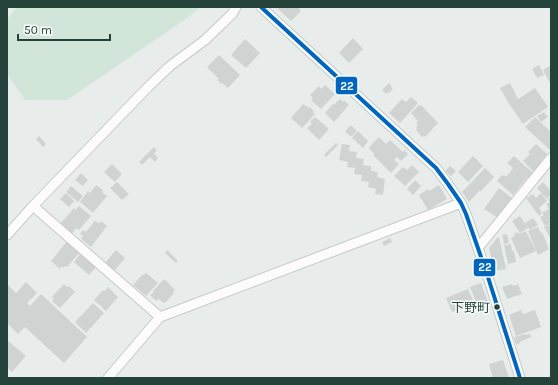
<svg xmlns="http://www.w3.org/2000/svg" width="558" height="385" viewBox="0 0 558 385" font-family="Karla,'Noto Sans JP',sans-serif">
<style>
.green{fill:#d1e6d8}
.building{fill:#cfd4d2}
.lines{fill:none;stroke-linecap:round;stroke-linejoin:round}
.minor-casing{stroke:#c5cac8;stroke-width:11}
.minor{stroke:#fcfcfc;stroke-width:9}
.bus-1-casing{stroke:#f7fbf9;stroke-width:7}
.bus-1{stroke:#0065bd;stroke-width:4}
.bus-dot{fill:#24423a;stroke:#f7fbf9;stroke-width:1.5}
.labels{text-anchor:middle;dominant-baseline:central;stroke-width:3;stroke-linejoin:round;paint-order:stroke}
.bus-label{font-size:13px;fill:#24423a;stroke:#f7fbf9;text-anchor:end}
.line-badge{stroke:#f7fbf9;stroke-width:1.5}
.badge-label{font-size:11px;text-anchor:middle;font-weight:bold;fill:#fff}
</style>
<rect width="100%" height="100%" fill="#e8edeb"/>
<path class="green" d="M17,7H201L183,21L67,100H25L7,74V19Z"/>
<path class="building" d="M276,7H298L301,11L291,21Z
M353,38L363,49L349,63L339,53Z
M245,39L260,53L246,68L231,55Z
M219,55L240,75L228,88L222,83L221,84L217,80L219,79L207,67Z
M539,65L544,75L537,78L532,69Z
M551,65V85L543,70Z
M389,83L392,87L391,88L393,89L389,93L388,92L386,94L382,90Z
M510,83L518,99L535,88L548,107L523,124L510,105L509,104L500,88Z
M325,85L335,94L321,109L311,100L313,98L310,95L319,86L321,89Z
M411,97L418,103L400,123L389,113L402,99L406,102Z
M340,99L343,102L344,100L349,105L334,122L325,113L333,104L334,105Z
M303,104L309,108L310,107L314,111L313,112L315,114L302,128L291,118Z
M419,105L420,106L421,105L438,123L425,137L424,136L422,137L416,130L417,129L416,127L418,125L416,123L418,121L411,113Z
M544,112L548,117L541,122L537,116Z
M315,117L329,129L319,140L307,128L312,124L310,122Z
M535,117L551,132L550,150L525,127Z
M351,125L357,131L351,137L345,131Z
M358,131L368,141L363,148L352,138Z
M39,136L46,144L43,147L36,139Z
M379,137L386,144L390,140L403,152L404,150L408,154L401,161L397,157L394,160L399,164L391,173L373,155L374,153L369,149L370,148L369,147Z
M336,143L338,145L326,157L324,155Z
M342,144L350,145L349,151L357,152L356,158L364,159L363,165L371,166V171L378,172L377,177L385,179L383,195L375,194L376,189L368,187L369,182L361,181L362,175L354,174L355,168L347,167L348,162L339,160Z
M536,144L547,154L540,162L542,164L535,173L523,161L530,154L528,152Z
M154,147L157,151L154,153L158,158L155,162L150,157L142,165L139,162Z
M473,156L483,166L468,182L458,172Z
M514,156L534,174L529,180L527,177L526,179L513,195L497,181L502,175L504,176L505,175L506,177L513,168L507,163Z
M112,164L122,174L115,182L104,172Z
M412,165L419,172L405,186L394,176L403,167L407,170Z
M450,166L456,171L451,176L445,171Z
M485,168L494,177L481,191H479L469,202L462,192Z
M81,173L88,180L83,186L75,180Z
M415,180L421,186L413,195L407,189Z
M117,182L129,194L122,200L110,188Z
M543,182L551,191V195L547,199L537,188Z
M96,185L103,190L102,192L107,196L93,213L80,202L88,191L90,193Z
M439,185L447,199L428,210L419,195L428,189L429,191Z
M71,186L83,196L78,202L66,192Z
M499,188L512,198L498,218L484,209Z
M66,193L74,201L69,207L60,199Z
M541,193L547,201L539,208L542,213L539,216L526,198L533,194L536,198Z
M551,197V222L545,226L540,217L544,215L542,213L549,209L546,204L550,202L548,199Z
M79,206L91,216L79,230L77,228L72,233L61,223L74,208L76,210Z
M520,216L528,228L520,233L512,221Z
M533,218L538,225L530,230L525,223Z
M95,221L99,223L101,221L107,226L91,247L81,239L83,236L80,234L83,230L86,232Z
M551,223V239L544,227Z
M538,227L541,233L542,232L549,249L538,255L528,231Z
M526,231L536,251L520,258L511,238L515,236L514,234L518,232L519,234Z
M507,234L509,243L504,244L502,235Z
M499,237L506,269L494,271L489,248L497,238Z
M390,238L392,242L384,246L382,242Z
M67,241L80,252L67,267L65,266L63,268L62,266L60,269L51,261Z
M511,244L512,251H514L516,262L508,264L504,245Z
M116,250L125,258L114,271L105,263Z
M167,250L178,261L176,263L165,253Z
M80,254L96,267L89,275L74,262Z
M146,273L158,283L146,296L133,285L142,275H143Z
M164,279L175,290L173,292L174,293L165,303L164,302L163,303L159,299L156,301L150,295L154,292L153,291Z
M26,282L37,293L27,303L30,306L41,294L87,337L64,363L25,327L18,334L7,323V284L16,293Z
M481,283L488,302L478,306L470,287Z
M64,284L67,287L69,286L75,292L60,308L52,301L54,299L52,297Z
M512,284L513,286L518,284L522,294L507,299L502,287Z
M108,287L118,297L106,311L94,300L103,290L105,291Z
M468,289L474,303L452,312L446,298Z
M93,303L104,313L86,333L75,322Z
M521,310L523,314L535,310L541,327L516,336L509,315Z
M525,334V335L530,334L531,337L520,342V343L516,345L514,337Z
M7,340L26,356L12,372L7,367Z
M503,360L509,378H493L489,364Z"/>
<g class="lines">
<g class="minor-casing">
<path id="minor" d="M261,7L436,168L448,184L461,203L466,214L487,274L520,378
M33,206L160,317
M7,235L33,206L148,87L170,66L205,40L232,14L236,7
M478,248L551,158
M108,378L160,317L461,203"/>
</g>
<use href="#minor" class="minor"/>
<g class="bus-1-casing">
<path id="bus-1" d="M261,7L436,168L448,184L461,203L466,214L487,274L520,378"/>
</g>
<use href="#bus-1" class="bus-1"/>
</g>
<circle class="bus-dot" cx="497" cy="307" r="3.5"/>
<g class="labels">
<g class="bus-label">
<text x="490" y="307">下野町</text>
</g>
</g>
<g class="line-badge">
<rect x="335" y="76" width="23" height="19" rx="4" fill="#0065bd"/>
<rect x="473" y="258" width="23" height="19" rx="4" fill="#0065bd"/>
</g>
<g class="badge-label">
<text x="347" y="90">22</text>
<text x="485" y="271">22</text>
</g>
<rect width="558" height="385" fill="none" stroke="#24423a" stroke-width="16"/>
<path d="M18 34v6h92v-6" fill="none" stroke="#24423a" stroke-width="2"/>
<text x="24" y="34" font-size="12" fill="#24423a" stroke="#f7fbf9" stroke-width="3" paint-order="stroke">50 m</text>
</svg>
